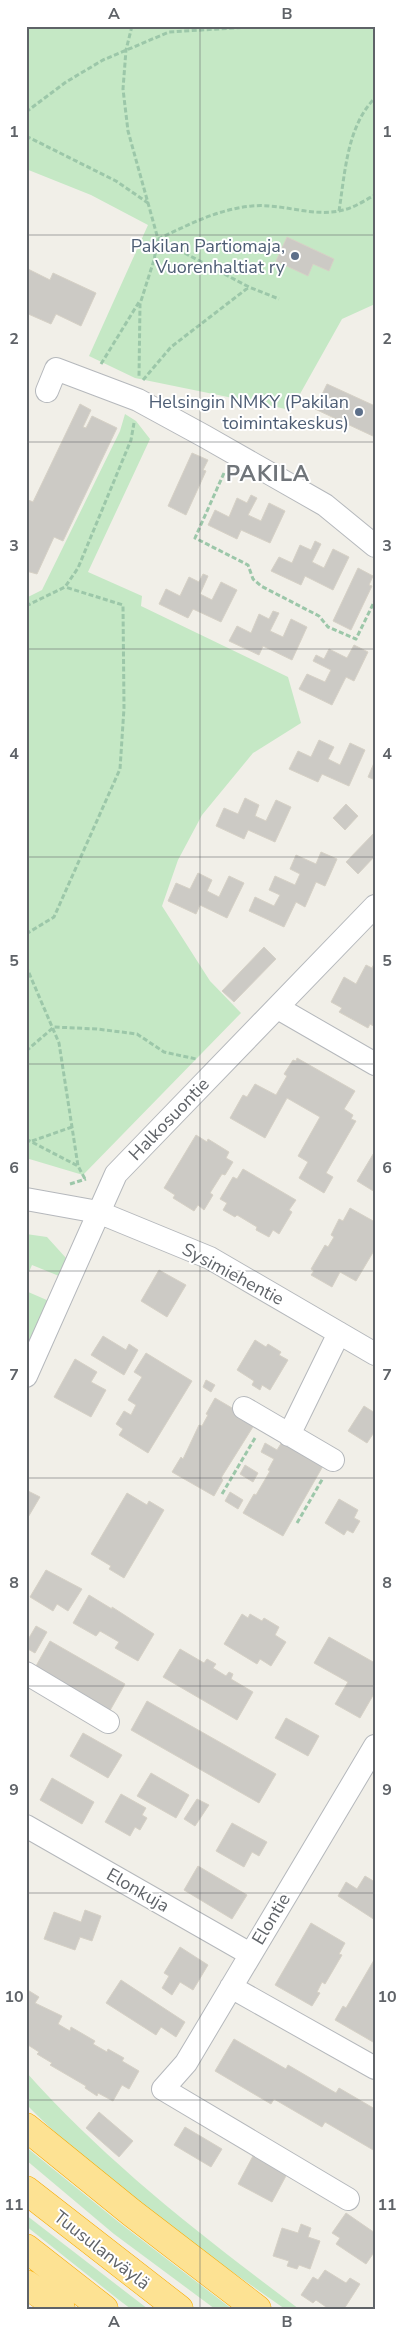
<svg xmlns="http://www.w3.org/2000/svg" width="401" height="2335" viewBox="0 0 401 2335" font-family="'Nunito Sans',sans-serif">
<style>
.green{fill:#c5e8c5}
.building{fill:#cccac5;stroke:#d6d1c6}
.lines{fill:none;stroke-linecap:round;stroke-linejoin:round}
.minor-casing{stroke:#b5b8bc;stroke-width:24}
.highway-casing{stroke:#f9ab00;stroke-width:29}
.path{stroke:#9cc7a9;stroke-width:3;stroke-dasharray:5 2.5;stroke-linecap:butt}
.minor{stroke:#fff;stroke-width:22}
.highway{stroke:#fde293;stroke-width:28}
.grid{fill:none;stroke:#5f6368;stroke-width:1;stroke-opacity:0.55}
.service-dot{fill:#5c6f8a;stroke:#fff;stroke-width:2}
.labels{text-anchor:middle;dominant-baseline:central;stroke-width:4;stroke-linejoin:round;paint-order:stroke}
.service-label{font-size:18px;fill:#4e5e75;stroke:#fff;text-anchor:end}
.street-label{font-size:18px;fill:#5f6368;stroke:#fff}
.district-label{font-size:22px;font-weight:bold;letter-spacing:1px;fill:#70757a;stroke:#fff}
.neatline{fill:none;stroke:#5f6368;stroke-width:2}
.grid-label{font-size:16px;text-anchor:middle;font-weight:bold;fill:#5f6368}
</style>
<rect width="100%" height="100%" fill="#f1efe8"/>
<path class="green" d="M26,26H375V304L342,319L291,410L135,378L89,356L148,225L91,195L26,169Z
M125,414L136,421L150,439L88,572L142,596L141,606L288,677L301,723L253,753L202,815L178,860L162,906L210,981L241,1013L83,1175L26,1158V598L42,590L120,431Z
M26,1234L47,1237L66,1258L59,1276L32,1265L26,1279Z
M26,1291L49,1301L26,1351Z
M26,2072C106,2162 203,2237 299,2309H285C197,2247 101,2181 26,2104Z
M26,2147L121,2224L232,2309H215L114,2234L26,2160Z
M26,2215L148,2309H131L119,2300L26,2226Z"/>
<path class="building" d="M287,237L334,259L329,271L313,264L308,276L276,261Z
M26,268L50,280L53,273L96,293L81,326L56,314L51,324L26,313Z
M327,384L375,406V437L315,409Z
M80,404L91,410L83,427L86,428L92,416L117,428L63,541L54,537L37,574L26,571V499L33,502Z
M192,453L208,460L203,470L206,471L186,515L168,506Z
M251,495L257,498L248,515L261,521L269,503L285,511L270,543L241,530L237,539L208,525L215,510L229,517L237,498L247,503Z
M315,541L321,544L312,562L324,568L333,549L349,557L333,590L305,576L301,585L271,571L279,557L292,563L300,545L311,550Z
M358,568L373,576L369,585L372,586L351,630L333,621Z
M203,574L208,576L200,594L212,600L221,582L237,590L221,622L193,609L188,618L159,604L166,589L180,596L189,577L199,582Z
M273,611L279,613L270,631L283,637L291,619L307,627L292,660L263,646L259,655L229,641L237,626L251,633L259,614L269,619Z
M354,645L368,652L354,681L346,677L332,705L299,689L307,674L325,682L331,670L313,661L316,655L324,659L329,649L347,658Z
M319,740L334,747L328,759L340,765L350,743L365,750L349,786L322,774L318,782L289,769L298,751L311,757Z
M374,763L375,764V780L368,777Z
M245,798L259,805L255,816L266,821L276,800L291,807L275,842L248,830L244,839L216,826L224,808L238,814Z
M346,804L358,816L345,830L333,818Z
M375,832V856L358,874L346,862Z
M321,852L337,859L325,886L316,882L305,907L296,902L284,927L249,911L255,897L274,906L280,895L269,890L275,876L295,885L300,874L290,869L296,855L316,864Z
M198,873L212,880L207,891L219,897L229,876L244,883L227,918L200,905L196,914L168,901L176,883L190,889Z
M264,947L276,959L234,1002L222,991Z
M375,962V1027L370,1024L368,1028L339,1012L342,1008L331,1002L344,977L356,984L366,965L372,968Z
M297,1058L355,1091L344,1109L353,1115L351,1119L356,1121L326,1173L333,1177L324,1193L299,1178L308,1162L298,1156L320,1117L287,1098L265,1138L230,1118L243,1095L247,1097L255,1084L276,1095L287,1076L284,1074L293,1060L296,1061Z
M196,1135L207,1142L208,1139L229,1152L226,1158L233,1162L225,1175L222,1174L210,1193L213,1195L204,1210L198,1205L194,1211L173,1198L175,1195L164,1188Z
M375,1151V1192L357,1181Z
M243,1169L296,1200L289,1210L292,1212L279,1234L273,1230L269,1237L256,1230L257,1227L237,1215L235,1217L223,1210L227,1203L220,1199L233,1177L237,1179Z
M350,1208L375,1222V1249L356,1281L340,1272L332,1287L311,1275L314,1271L311,1269L325,1245L328,1247L334,1237L331,1235L339,1219L343,1221Z
M159,1270L186,1285L167,1317L141,1301Z
M103,1336L126,1350L129,1344L138,1350L124,1375L91,1355Z
M255,1340L266,1347L268,1344L281,1352L279,1355L288,1360L270,1390L262,1385L260,1390L252,1385L254,1381L237,1370Z
M146,1353L192,1381L148,1453L119,1435L123,1429L116,1424L124,1411L131,1415L136,1405L128,1400L142,1377L134,1372Z
M75,1359L97,1372L91,1382L106,1390L91,1417L54,1397Z
M206,1380L215,1385L211,1392L203,1387Z
M215,1398L256,1422L221,1478L223,1480L214,1496L172,1472L181,1457L183,1459L199,1425L202,1426L208,1415L206,1414Z
M364,1406L375,1413V1431L367,1443L348,1431Z
M282,1442L323,1466L283,1536L243,1513L254,1494L256,1495L270,1471L268,1470L274,1459L261,1452L265,1443L277,1450Z
M245,1465L258,1473L253,1482L240,1474Z
M26,1490L40,1497L27,1519H26Z
M230,1492L243,1500L238,1509L225,1501Z
M127,1493L147,1505L149,1501L164,1510L124,1578L109,1569L111,1566L91,1554Z
M339,1499L358,1510L354,1518L360,1521L353,1533L347,1530L344,1535L325,1523Z
M46,1570L82,1589L68,1611L57,1604L53,1611L30,1597Z
M89,1595L112,1609V1607L154,1634L138,1661L115,1648L119,1642L100,1631L96,1636L73,1623Z
M242,1614L248,1618L250,1614L262,1621L264,1618L279,1627L275,1635L286,1642L271,1666L260,1659L257,1664L224,1644Z
M36,1626L47,1632L35,1653L26,1648V1643Z
M329,1637L375,1663V1692L360,1718L335,1704L348,1682L314,1663Z
M50,1641L125,1684L108,1714L36,1666Z
M180,1649L204,1663L207,1659L216,1664L213,1668L226,1676L229,1672L233,1674L231,1679L253,1692L237,1720L163,1677Z
M147,1701L276,1774L259,1803L131,1730Z
M286,1718L319,1736L308,1756L275,1738Z
M83,1733L122,1755L108,1778L70,1756Z
M151,1773L189,1795L176,1818L137,1796Z
M52,1778L94,1802L82,1824L40,1800Z
M121,1794L146,1808L142,1815L147,1818L140,1830L135,1827L130,1836L105,1822Z
M197,1799L209,1805L195,1826L184,1819Z
M232,1823L267,1842L259,1856L252,1852L244,1867L216,1851Z
M198,1866L247,1895L232,1919L184,1890Z
M365,1876L375,1882V1920L338,1896L346,1882L357,1889Z
M85,1910L101,1916L92,1941L80,1937L75,1950L44,1939L54,1912L81,1922Z
M311,1923L345,1943L339,1954L342,1955L325,1984L322,1982L317,1992L320,1993L312,2006L275,1985Z
M180,1947L208,1965L193,1990L180,1982L172,1995L162,1988L169,1976L164,1973Z
M374,1960L375,2038L373,2042L335,2020L343,2006L346,2008Z
M121,1980L185,2022L176,2037L161,2027L156,2035L106,2003Z
M26,1989L39,1997L35,2003L62,2016L58,2024L70,2031L71,2027L95,2041L93,2044L107,2052L108,2049L124,2058L122,2061L139,2071L129,2089L122,2085L113,2101L98,2093L97,2096L85,2088L86,2086L50,2065L52,2063L37,2054L39,2052L28,2045Z
M234,2039L286,2069L288,2065L336,2093L339,2088L375,2109V2151L325,2122L322,2127L274,2099L271,2104L215,2071Z
M99,2112L133,2141L119,2157L86,2128Z
M185,2127L222,2149L211,2167L174,2145Z
M253,2156L287,2174L272,2202L238,2184Z
M346,2213L375,2233V2251L366,2264L336,2244L340,2238L332,2233Z
M301,2224L311,2228L308,2237L320,2241L310,2269L299,2265L297,2269L287,2266L289,2261L273,2256L282,2228L298,2233Z
M325,2270L346,2283L350,2278L360,2284L344,2309H329L316,2300L313,2303L301,2295L313,2277L318,2280Z"/>
<g class="lines">
<g class="minor-casing">
<path id="minor" d="M47,391L56,369L138,400L204,436L325,505L375,546
M278,1008L375,1064
M26,1199L98,1212L210,1258L375,1354
M26,1376L116,1174L375,906
M244,1408L333,1460
M289,1435L339,1333
M26,1673L108,1722
M26,1826L250,1954
M231,1987L375,2068
M348,2199L163,2089L186,2063L375,1746"/>
</g>
<g class="highway-casing">
<path id="highway" d="M26,2127L132,2213L257,2309
M26,2190L179,2309
M26,2248L104,2309
M26,2284L61,2309"/>
</g>
<path class="path" d="M132,26L126,50L123,89L128,131L158,239L154,260L140,304L139,377
M26,112L66,82L103,60L169,32L266,26
M26,136L116,181L148,203
M339,211C345,173 347,126 375,98
M158,239C188,225 218,209 252,206C283,203 313,218 343,210C354,208 365,200 375,195
M158,239L249,287L279,299
M101,364L139,302
M143,380L171,347L249,287
M224,473L195,538L248,565L253,579L261,586L319,616L328,627L356,639L375,600
M26,606L65,587L78,568L131,440L134,423
M26,934L54,917L120,769L124,708L123,605L65,587
M26,966L59,1043L78,1166L85,1179
M26,1051L54,1027L97,1029L137,1034L164,1052L196,1059
M26,1139L78,1166
M32,1141L72,1127
M70,1184L86,1179
M222,1494L255,1438
M297,1523L323,1478"/>
<use href="#minor" class="minor"/>
<use href="#highway" class="highway"/>
</g>
<path class="grid" d="M200,26V2309M26,235H375M26,442H375M26,649H375M26,857H375M26,1064H375M26,1271H375M26,1478H375M26,1686H375M26,1893H375M26,2100H375"/>
<g class="service-dot">
<circle cx="295" cy="256" r="5"/>
<circle cx="359" cy="412" r="5"/>
</g>
<g class="labels">
<g class="service-label">
<text x="285" y="246">Pakilan Partiomaja,<tspan x="285" dy="21">Vuorenhaltiat ry</tspan></text>
<text x="349" y="402">Helsingin NMKY (Pakilan<tspan x="349" dy="21">toimintakeskus)</tspan></text>
</g>
<g class="street-label">
<text transform="translate(169 1119) rotate(-46)">Halkosuontie</text>
<text transform="translate(233 1274) rotate(28)">Sysimiehentie</text>
<text transform="translate(138 1890) rotate(30)">Elonkuja</text>
<text transform="translate(271 1919) rotate(-59)">Elontie</text>
<text transform="translate(102 2250) rotate(38)">Tuusulanväylä</text>
</g>
<g class="district-label">
<text x="268" y="474">PAKILA</text>
</g>
</g>
<rect width="401" height="2335" fill="none" stroke="#ffffff" stroke-width="55"/>
<rect x="28" y="28" width="346" height="2280" class="neatline"/>
<g class="grid-label">
<text x="114" y="19">A</text>
<text x="287" y="19">B</text>
<text x="14" y="137">1</text>
<text x="387" y="137">1</text>
<text x="14" y="344">2</text>
<text x="387" y="344">2</text>
<text x="14" y="551">3</text>
<text x="387" y="551">3</text>
<text x="14" y="759">4</text>
<text x="387" y="759">4</text>
<text x="14" y="966">5</text>
<text x="387" y="966">5</text>
<text x="14" y="1173">6</text>
<text x="387" y="1173">6</text>
<text x="14" y="1380">7</text>
<text x="387" y="1380">7</text>
<text x="14" y="1588">8</text>
<text x="387" y="1588">8</text>
<text x="14" y="1795">9</text>
<text x="387" y="1795">9</text>
<text x="14" y="2002">10</text>
<text x="387" y="2002">10</text>
<text x="14" y="2210">11</text>
<text x="387" y="2210">11</text>
<text x="114" y="2327">A</text>
<text x="287" y="2327">B</text>
</g>
</svg>
